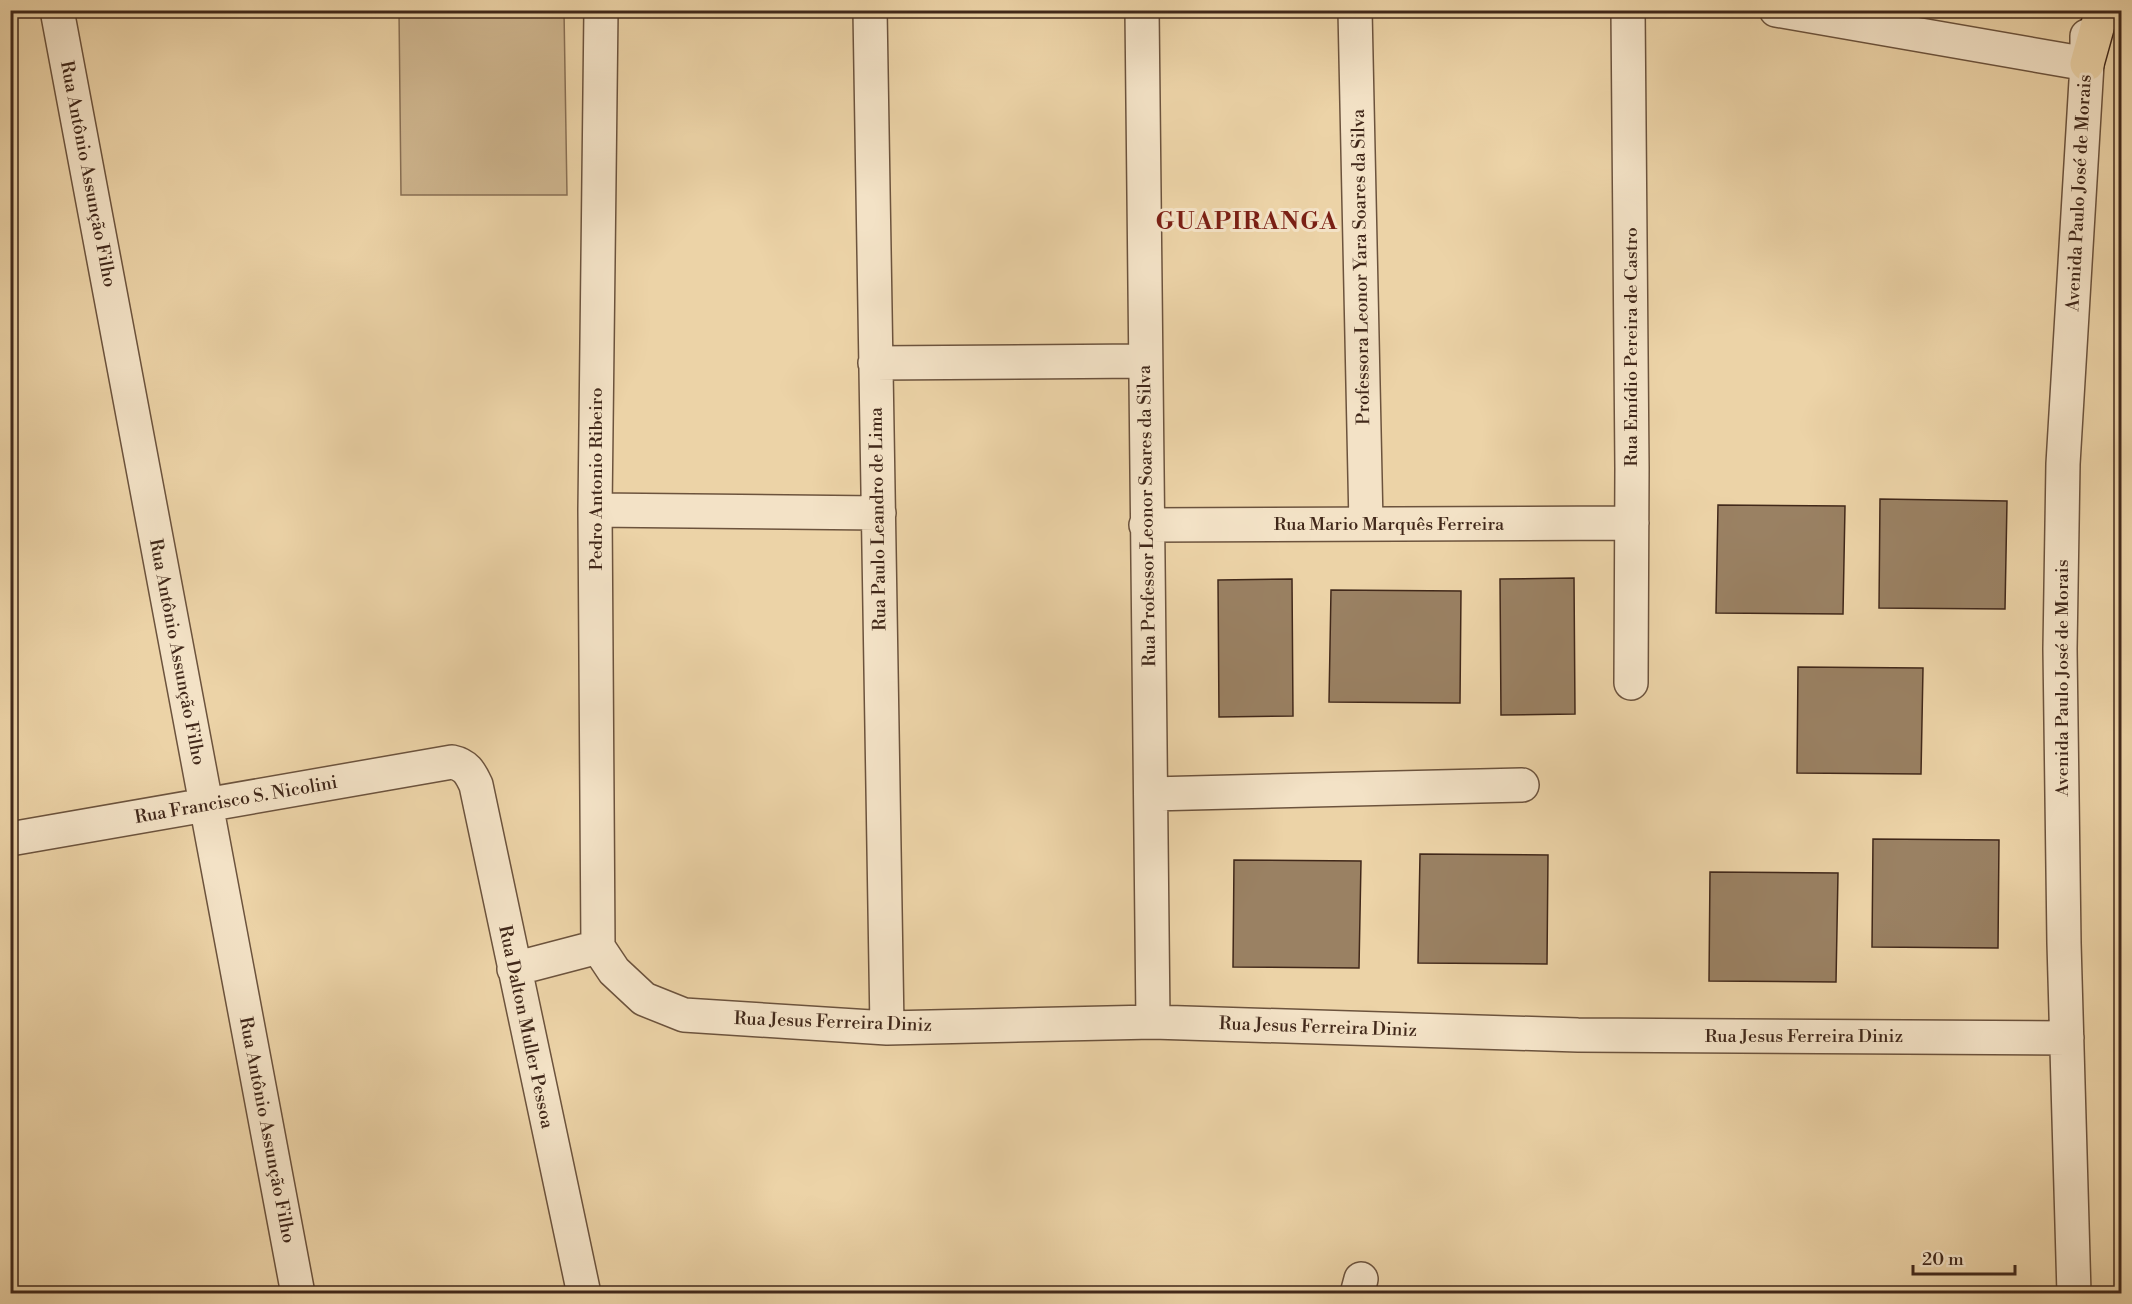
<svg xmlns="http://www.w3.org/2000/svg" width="2132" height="1304" viewBox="0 0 2132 1304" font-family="'Libre Bodoni',serif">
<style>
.green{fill:#cfb68f;stroke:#886f54;stroke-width:1.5}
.building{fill:#9a8163;stroke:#41281a;stroke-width:1.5}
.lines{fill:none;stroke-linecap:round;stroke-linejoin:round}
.minor-casing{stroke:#6c533d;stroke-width:36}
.highway-casing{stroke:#41281a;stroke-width:36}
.minor{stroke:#f3e2c6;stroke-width:33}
.highway{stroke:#ecd3a7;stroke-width:33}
.labels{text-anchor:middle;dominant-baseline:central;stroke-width:6;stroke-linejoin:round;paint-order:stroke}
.street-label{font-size:18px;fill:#41281a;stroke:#f3e2c6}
.district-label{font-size:24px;font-weight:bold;letter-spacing:1.5px;fill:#7a1f14;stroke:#f3e2c6}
</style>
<rect width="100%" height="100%" fill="#ecd3a7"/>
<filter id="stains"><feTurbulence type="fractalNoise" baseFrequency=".00333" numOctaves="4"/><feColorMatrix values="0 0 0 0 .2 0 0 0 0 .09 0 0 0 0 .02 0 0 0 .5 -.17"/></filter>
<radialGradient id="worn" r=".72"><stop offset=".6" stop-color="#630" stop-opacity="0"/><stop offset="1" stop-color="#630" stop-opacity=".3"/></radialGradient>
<path class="green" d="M399,11H564L567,195H401Z"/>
<path class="building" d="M1880,499L2007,501L2005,609L1879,608Z
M1718,505L1845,506L1843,614L1716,613Z
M1574,578L1575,714L1501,715L1500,579Z
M1292,579L1293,716L1219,717L1218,580Z
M1331,590L1461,591L1460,703L1329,702Z
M1798,667L1923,668L1921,774L1797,773Z
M1873,839L1999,840L1998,948L1872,947Z
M1420,854L1548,855L1547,964L1418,963Z
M1234,860L1361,861L1359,968L1233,967Z
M1710,872L1838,873L1836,982L1709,981Z"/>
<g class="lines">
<g class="minor-casing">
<path id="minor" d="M57,10L298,1294
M870,10L887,1028
M1142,10L1153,1022
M1355,10L1366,524
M1628,10L1632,468L1631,683
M1776,10L2087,64
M875,363L1145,361
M595,510L879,513
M1146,525L1632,523
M1151,794L1522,785
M10,839L452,762C466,765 470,772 476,785L584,1294
M598,947L614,971L644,999L684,1015L887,1028L1153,1022L1578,1035L2067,1038
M598,947L595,510L601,10
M514,969L598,947
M1357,1294L1361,1279
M2074,1294L2064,943L2060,649L2063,464L2087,64V36"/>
</g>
<g class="highway-casing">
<path id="highway" d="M2087,64L2102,10"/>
</g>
<use href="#minor" class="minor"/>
<use href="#highway" class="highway"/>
</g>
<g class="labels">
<g class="street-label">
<text transform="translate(88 174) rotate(79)">Rua Antônio Assunção Filho</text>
<text transform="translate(2079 193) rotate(-87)">Avenida Paulo José de Morais</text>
<text transform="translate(1361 267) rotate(-91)">Professora Leonor Yara Soares da Silva</text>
<text transform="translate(1631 347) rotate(-90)">Rua Emídio Pereira de Castro</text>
<text transform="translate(596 479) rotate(-90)">Pedro Antonio Ribeiro</text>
<text transform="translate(1147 516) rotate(-91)">Rua Professor Leonor Soares da Silva</text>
<text transform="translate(878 519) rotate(-91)">Rua Paulo Leandro de Lima</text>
<text x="1389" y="524">Rua Mario Marquês Ferreira</text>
<text transform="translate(177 652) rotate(79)">Rua Antônio Assunção Filho</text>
<text transform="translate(2062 678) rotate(-90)">Avenida Paulo José de Morais</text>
<text transform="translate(236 800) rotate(-10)">Rua Francisco S. Nicolini</text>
<text transform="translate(833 1022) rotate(2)">Rua Jesus Ferreira Diniz</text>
<text transform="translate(526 1027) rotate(78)">Rua Dalton Muller Pessoa</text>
<text transform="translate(1318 1027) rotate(2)">Rua Jesus Ferreira Diniz</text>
<text x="1804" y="1036">Rua Jesus Ferreira Diniz</text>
<text transform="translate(267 1130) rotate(79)">Rua Antônio Assunção Filho</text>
</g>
<g class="district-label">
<text x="1247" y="222">GUAPIRANGA</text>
</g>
</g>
<rect width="2132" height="1304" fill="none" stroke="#ecd3a7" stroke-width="36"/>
<rect x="12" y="12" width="2108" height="1280" fill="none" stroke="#41281a" stroke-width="3"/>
<rect x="18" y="18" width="2096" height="1268" fill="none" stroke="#41281a" stroke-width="1.5"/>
<path d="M1913 1265v9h102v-9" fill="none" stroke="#41281a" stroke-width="3"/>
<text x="1922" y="1265" font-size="18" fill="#41281a" stroke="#f3e2c6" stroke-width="4.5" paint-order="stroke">20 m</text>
<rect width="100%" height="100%" filter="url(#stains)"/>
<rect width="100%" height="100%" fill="url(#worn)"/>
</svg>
